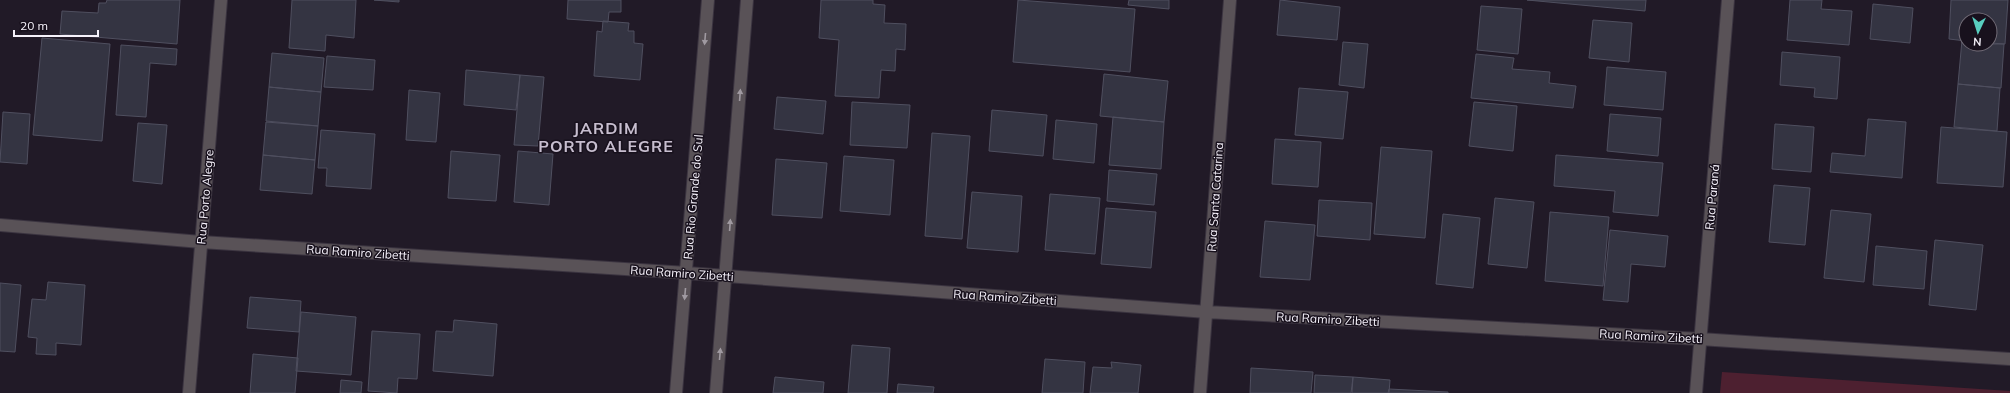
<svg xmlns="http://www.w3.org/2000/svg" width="2010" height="393" viewBox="0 0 2010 393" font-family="Mulish,sans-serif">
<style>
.green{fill:#4d2030}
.building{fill:#343442;stroke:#4f4f5f}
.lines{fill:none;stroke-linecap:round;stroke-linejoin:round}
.minor-casing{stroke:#3b3440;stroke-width:14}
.minor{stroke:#595257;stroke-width:12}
.oneway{fill:#a09aa1}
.labels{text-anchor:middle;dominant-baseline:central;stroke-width:3;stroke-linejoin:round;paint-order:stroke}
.street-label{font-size:12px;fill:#f6f2fb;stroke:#18111d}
.district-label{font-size:16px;font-weight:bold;letter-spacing:1px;fill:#c7becf;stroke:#18111d}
</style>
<rect width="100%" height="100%" fill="#211a27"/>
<path class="green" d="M1722,372L2010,391V393H1720Z"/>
<path class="building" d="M107,0H180L177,44L60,34L62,11L98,13L99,3H106Z
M292,0H356L354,38L326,35L325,51L289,48Z
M374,0H399V2Z
M568,0H621V12H609L608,22L567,19Z
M821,0H873V4L885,5L884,23L906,24L905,50L896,49L895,71L881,70L879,98L835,96L839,40L819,38Z
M1018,0L1135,9L1130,72L1013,62Z
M1129,0H1169V9L1128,5Z
M1280,0L1340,7L1337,40L1277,35Z
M1527,0H1646L1645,11Z
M1790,0H1822L1821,9L1852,11L1849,45L1787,40Z
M1951,0H2008L2005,44L1990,43V20H1966V41L1949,39Z
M1873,4L1913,8L1910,43L1870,39Z
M1481,6L1522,9L1518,54L1477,50Z
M1593,20L1632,23L1629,62L1589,58Z
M603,21L629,23L628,31H634V43L643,44L640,80L594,76L597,31L602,32Z
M42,38L110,44L102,141L33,135Z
M1962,40L1966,41V44H2004L2001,88L1958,84Z
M1343,42L1368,44L1364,88L1339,85Z
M121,45L177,49L176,65L150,63L146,117L116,115Z
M1782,52L1840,57L1837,99L1814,97L1815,88L1780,85Z
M272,53L324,58L321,92L269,87Z
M1476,54L1514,58L1512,69L1550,72L1549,83L1576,86L1573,108L1471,98Z
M327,56L375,60L373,90L324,87Z
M1607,67L1666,72L1663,110L1604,105Z
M466,70L520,75L516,110L464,105Z
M1104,74L1168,81L1164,122L1100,116Z
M520,75L544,77L538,146L514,145Z
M1958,84L2000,88L1997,131L1954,127Z
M269,87L321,92L318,126L266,121Z
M1299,88L1348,92L1343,139L1295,135Z
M409,90L440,93L436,142L406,140Z
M777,97L826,101L823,134L774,129Z
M852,102L910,105L907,148L850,145Z
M1474,102L1517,106L1513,151L1469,146Z
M992,110L1047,115L1043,156L989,151Z
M3,112L30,114L27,164L0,162Z
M1610,114L1661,118L1658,156L1607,151Z
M1113,117L1164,122L1161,169L1109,165Z
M1868,119L1906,122L1902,178L1830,172L1832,153L1865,156Z
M1056,120L1097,124L1094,163L1053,159Z
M266,122L318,126L315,160L263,155Z
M138,123L167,125L162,184L133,181Z
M1775,124L1814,127L1811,172L1772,169Z
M1941,127L2007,132L2003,187L1937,183Z
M321,130L375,134L371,189L326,186L327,168H318Z
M932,133L970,136L962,239L925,236Z
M1275,139L1321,142L1318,187L1272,184Z
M1381,147L1432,151L1425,238L1374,234Z
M451,151L500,155L496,201L448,198Z
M518,151L553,154L549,205L514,202Z
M263,155L315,160L312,194L260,190Z
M1556,155L1663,163L1658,216L1613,212L1615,191L1554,186Z
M844,156L894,160L890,215L840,211Z
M776,159L827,163L822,218L772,215Z
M1109,170L1157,174L1154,205L1107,201Z
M1774,185L1810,188L1805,245L1769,242Z
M972,192L1022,196L1018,252L967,248Z
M1050,194L1100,198L1095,254L1045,250Z
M1495,198L1534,202L1527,268L1488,264Z
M1319,200L1372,203L1370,240L1317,236Z
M1106,208L1156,212L1151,268L1101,264Z
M1831,210L1871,214L1864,282L1824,278Z
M1550,212L1609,217L1603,286L1545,281Z
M1443,214L1480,218L1473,288L1436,284Z
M1265,221L1315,225L1310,280L1260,277Z
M1610,230L1668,236L1665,267L1631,264L1628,302L1603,300Z
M1935,240L1983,245L1976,310L1929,305Z
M1876,246L1927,251L1924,289L1873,285Z
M48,282L85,285L81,345L56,343V355L36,354L37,338L28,337L32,299L46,300Z
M0,283L21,285L15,352L0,351Z
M250,297L301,301L299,332L247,328Z
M301,312L356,317L351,375L296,371Z
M454,320L497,324L493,376L433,371L436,331L453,332Z
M372,331L420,334L417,379L398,378L397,393L368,391Z
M852,345L890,348L887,393H848Z
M253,354L298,358L295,393H250Z
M1045,359L1085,362L1083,393H1042Z
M1111,362L1141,365L1138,393H1090L1093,367L1112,368Z
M1251,368L1313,372L1311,393H1250Z
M1315,375L1353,377L1351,393H1314Z
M775,377L824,382L823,393H773Z
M1353,377L1390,380L1389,393H1352Z
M341,380L362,382L361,393H340Z
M898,384L934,387L933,393H897Z
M1389,389L1448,392V393H1388Z"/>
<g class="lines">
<g class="minor-casing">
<path id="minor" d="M0,225L201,242L687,273L1207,312L1700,339L2010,359
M189,393L221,0
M676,393L708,0
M716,393L747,0
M1200,393L1230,0
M1696,393L1728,0"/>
</g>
<use href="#minor" class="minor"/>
</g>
<defs><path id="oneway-solid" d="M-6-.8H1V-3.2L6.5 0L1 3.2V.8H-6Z"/></defs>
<g class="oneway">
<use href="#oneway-solid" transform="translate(705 39) rotate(95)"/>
<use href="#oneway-solid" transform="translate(740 95) rotate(-86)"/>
<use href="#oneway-solid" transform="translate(730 225) rotate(-86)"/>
<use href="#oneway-solid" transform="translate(685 294) rotate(95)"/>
<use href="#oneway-solid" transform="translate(720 354) rotate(-85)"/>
</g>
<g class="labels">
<g class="street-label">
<text transform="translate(205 197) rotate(-85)">Rua Porto Alegre</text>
<text transform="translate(693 197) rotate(-85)">Rua Rio Grande do Sul</text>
<text transform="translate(1215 197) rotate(-86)">Rua Santa Catarina</text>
<text transform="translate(1712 197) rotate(-85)">Rua Paraná</text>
<text transform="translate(358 252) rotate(4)">Rua Ramiro Zibetti</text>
<text transform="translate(682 273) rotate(4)">Rua Ramiro Zibetti</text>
<text transform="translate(1005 297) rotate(4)">Rua Ramiro Zibetti</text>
<text transform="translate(1328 319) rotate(3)">Rua Ramiro Zibetti</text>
<text transform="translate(1651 336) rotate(3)">Rua Ramiro Zibetti</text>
</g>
<g class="district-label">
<text x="606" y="128">JARDIM<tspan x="606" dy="18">PORTO ALEGRE</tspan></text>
</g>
</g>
<g transform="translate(1978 32) rotate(184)"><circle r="19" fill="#18111d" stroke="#716b76"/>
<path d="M0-3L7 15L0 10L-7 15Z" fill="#58cebf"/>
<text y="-6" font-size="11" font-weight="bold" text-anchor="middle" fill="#f6f2fb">N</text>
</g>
<path d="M14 30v6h84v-6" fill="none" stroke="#f6f2fb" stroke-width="2"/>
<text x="20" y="30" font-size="12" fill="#f6f2fb" stroke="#18111d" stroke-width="3" paint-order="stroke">20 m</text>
</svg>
